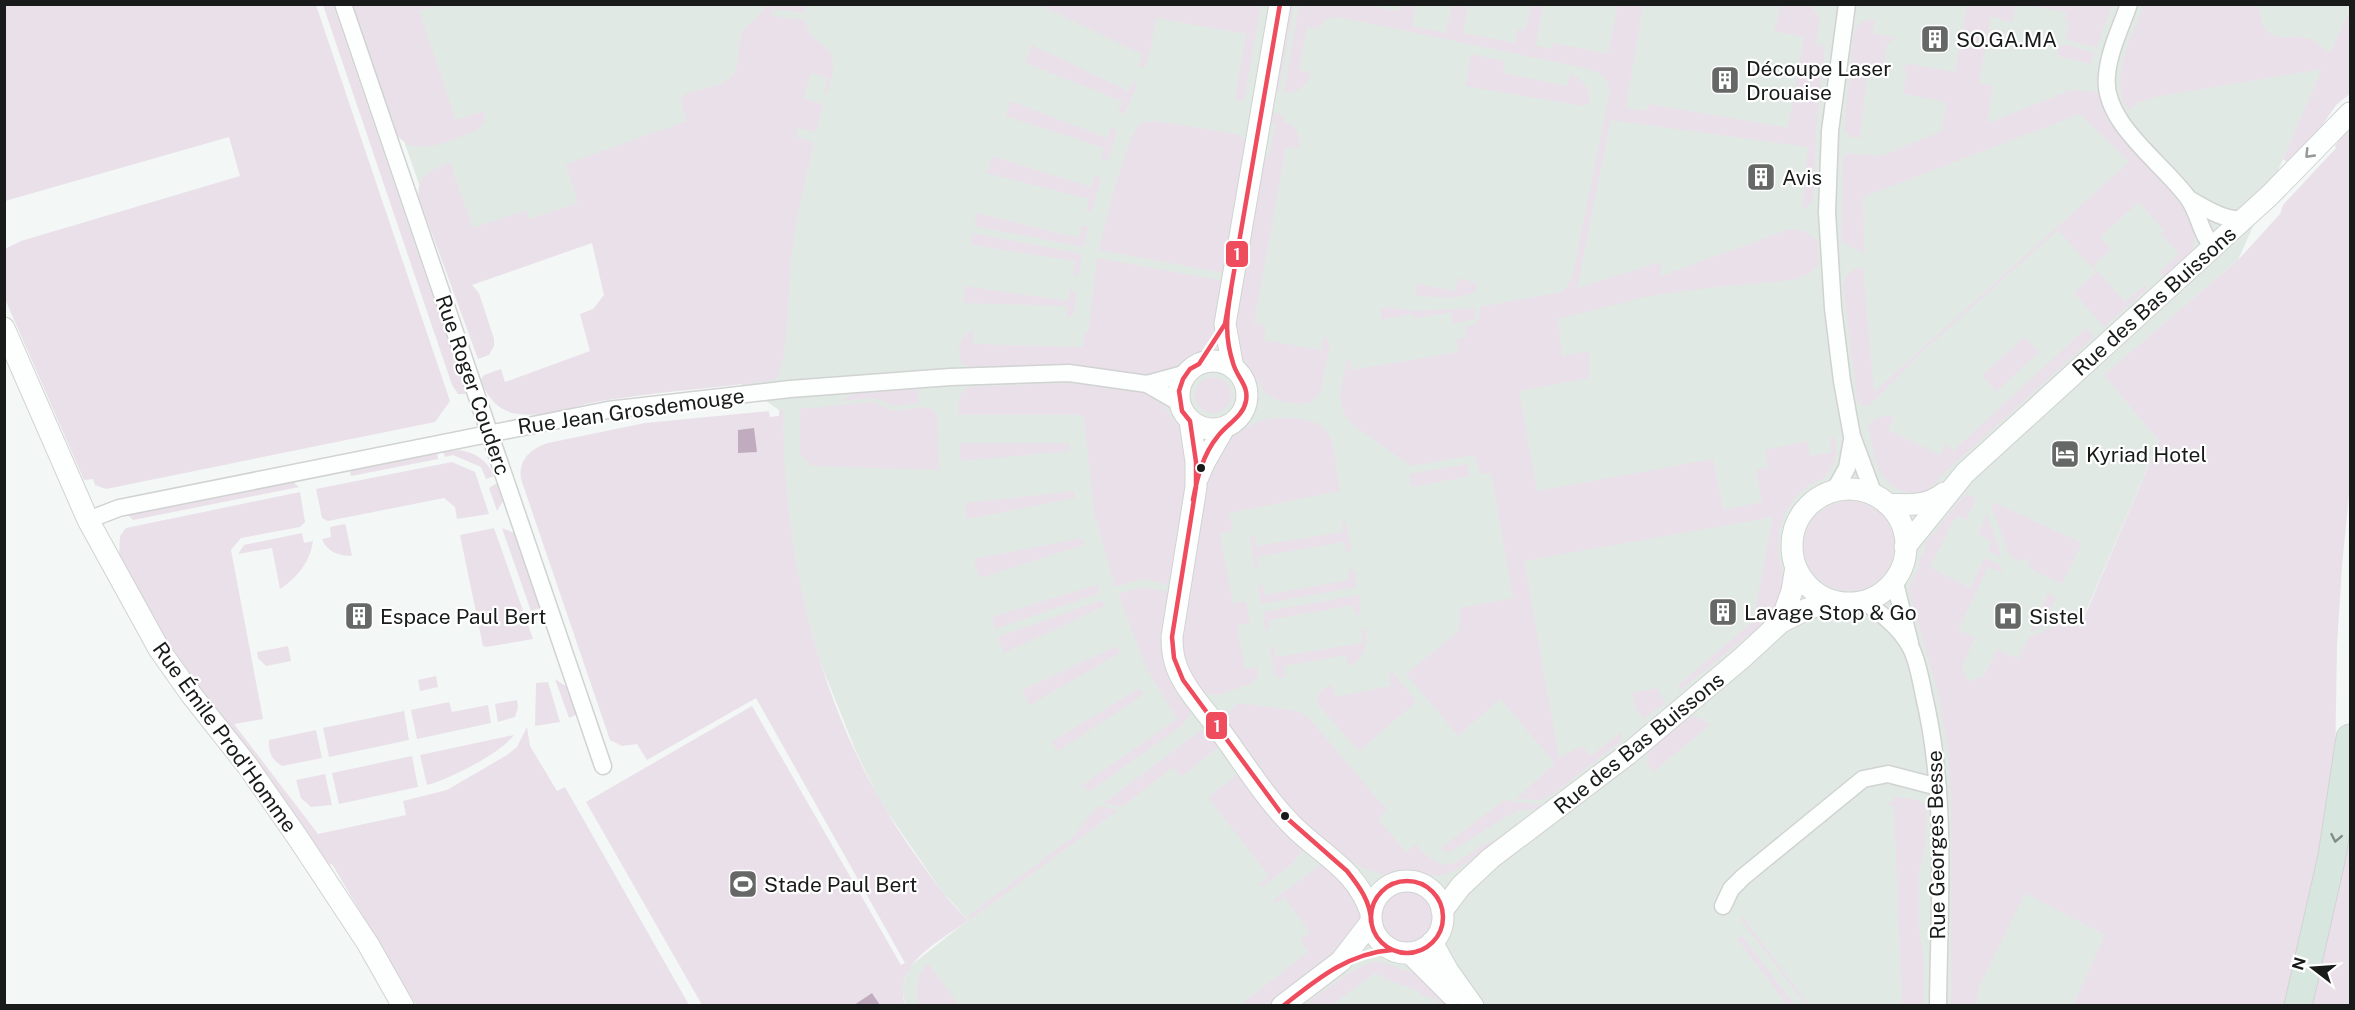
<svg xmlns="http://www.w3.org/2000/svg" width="2355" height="1010" viewBox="0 0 2355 1010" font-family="'Public Sans',sans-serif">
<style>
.built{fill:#e1e9e4}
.green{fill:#eae0e9}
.water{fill:#c0acbe}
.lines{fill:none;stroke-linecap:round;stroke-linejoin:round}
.minor-casing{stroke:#d0d3d1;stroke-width:19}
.tertiary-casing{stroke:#d0d3d1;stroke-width:23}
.primary-casing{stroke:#d2d3d2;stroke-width:29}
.minor{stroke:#fdfefe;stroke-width:16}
.tertiary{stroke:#fdfefe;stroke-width:21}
.primary{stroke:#d8e6e0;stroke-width:27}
.bus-1-casing{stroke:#fff;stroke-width:9}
.bus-1{stroke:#ef4d5e;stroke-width:4.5}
.oneway{stroke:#969897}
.oneway2{stroke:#828b87}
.bus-dot{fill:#191b1a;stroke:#fff;stroke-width:2}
.labels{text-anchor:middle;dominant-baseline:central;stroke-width:4.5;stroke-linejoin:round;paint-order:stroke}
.poi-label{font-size:21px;fill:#191b1a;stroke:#fff;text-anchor:start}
.street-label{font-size:21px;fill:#191b1a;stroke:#fff}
.line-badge{stroke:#fff;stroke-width:2}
.badge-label{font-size:16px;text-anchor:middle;font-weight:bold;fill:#fff}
</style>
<rect width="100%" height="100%" fill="#f3f7f5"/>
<path class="built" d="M357,5H2350V9L2238,260L2105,375L2159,441L2060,672L2274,1005H905L902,988L909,967L968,920L941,890L881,803L857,754L820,662L802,599L789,525L783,462V410H779L706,360L728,165L449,271Z"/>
<path class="green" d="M4,5H316L450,401L435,422L106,489L95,485L93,479L84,480L5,299V249L21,241L240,176L229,137L5,201Z
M323,5H333L466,394H458L452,385Z
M351,5H438L419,11L456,120L484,111C486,120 484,126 475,131C453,139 413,161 396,133Z
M765,5H807L804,13L774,9L772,16L805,20C809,44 827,41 832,57C836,68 830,83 827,94L824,93L828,78L811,73L803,98L823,104L816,132L798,128L796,137L814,143C805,181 795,220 791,260C788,286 789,358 777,378L770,381C714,388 657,392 601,401C576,405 543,418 519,414C499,412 486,397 481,379L484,375L501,369L505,382L590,351L580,314L593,309L604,295L592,243L472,285L479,293L494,339V346L489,355L478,359L419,198C415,177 433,169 450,162L473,228L526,210L529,219L578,203L566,164L687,121L681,103V97C696,86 727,90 735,71C740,59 737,45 742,33C747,21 761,20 765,5Z
M1040,5H1261L1244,101L1235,99L1246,34L1156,18L1149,57L1144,68L1138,65L1143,55Z
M1288,5H1294L1279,91L1273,89Z
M1299,5H1368L1398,11L1400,5L1416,6L1412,26L1446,33L1452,5H1468L1463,33L1515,43L1518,29L1525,30L1531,5H1543L1536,46L1552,49L1553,43L1608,54L1618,5H1643L1626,108L1647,111L1649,104L1788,128L1804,37L1774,31L1781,5H1811L1820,19L1816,44L1825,46L1816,130L1814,194L1811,203L1802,210L1808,147L1611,120L1577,288L1661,262V276L1790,229L1804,231L1818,241V265L1809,274L1793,280L1707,288L1644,297L1558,319L1562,356L1589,351V378L1519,391L1537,491L1713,459L1723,510L1762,502L1756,470L1768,468L1765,450L1807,441L1810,456L1831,453L1830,438L1835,437L1836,455L1831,469L1824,478L1807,486L1799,493L1786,511L1779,529L1778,555L1784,580L1777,604L1771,614L1753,632L1679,691L1678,686L1681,683L1753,621L1773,517L1524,561L1559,758L1582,746L1591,756L1620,733L1622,735L1619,743L1549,797L1541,800L1516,799L1555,763L1500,699L1458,736L1406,674L1459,631L1460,608L1513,598L1491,473L1481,474L1474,455L1411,466L1352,424L1343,411L1340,394L1347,358H1349L1352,370L1458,352L1457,339L1467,337L1465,327L1474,324L1478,321L1480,307L1562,292L1568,285L1573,273L1609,95C1610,78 1600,72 1585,68L1338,17L1326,19L1319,29L1307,27L1299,70L1311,73C1308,85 1297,95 1284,92Z
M1967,5H2016L2012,23L1991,16L1979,83L1992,86L1988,123L2071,90L2098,92C2101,104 2105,116 2112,126C2131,154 2202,210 2194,243C2191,259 2177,268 2166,279L2160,272L2179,254L2161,234L2164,231L2139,202L2100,237L2111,249L2093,266L2125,302L2145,285L2148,288L2104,327L2074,293L2096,272L2058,230L1920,354L1871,404C1865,408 1859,406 1857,399L1843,284C1845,274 1853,268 1863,267L1874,392L2129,162L2080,114L1863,197L1864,253L1843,243L1841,238L1843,157L1849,153L1881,156L1942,131L1947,102L1903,94L1907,72L1904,71L1906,63L1955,72Z
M2103,5L2111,7L2097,48L2065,39L2069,22L2065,21L2067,13L2028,5Z
M2144,5H2257C2262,13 2260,24 2266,30C2278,43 2292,34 2306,38C2315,40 2323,48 2330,53L2350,9V94L2337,104L2316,134L2288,163L2283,159L2322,69L2155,97L2138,103L2128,111C2108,78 2132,37 2144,5Z
M1875,19L1873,33L1896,38L1887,44L1883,67L1868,65L1860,138H1852L1844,130L1854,32L1861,21Z
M2064,44L2095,53L2091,64L2057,56L2059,46L2063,47Z
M1032,45L1128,91L1134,80L1137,86L1125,112L1122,114L1118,112L1122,101L1025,63Z
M1471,54L1504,61L1503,73L1567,86L1570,74C1582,78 1589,87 1590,100L1587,105L1582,106L1466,86Z
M1011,101L1107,138L1112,126L1117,133L1108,159L1101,161L1104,148L1005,116Z
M1270,111L1284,116L1283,121C1298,126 1300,134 1299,149L1286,147L1254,323L1266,326L1264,340L1321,350L1324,336L1328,340L1330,345L1320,393L1312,401L1303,404L1283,402L1266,394L1240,354L1233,329L1261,164L1269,155L1275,126L1269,119Z
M1155,121L1237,134L1246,141L1225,273L1099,250C1105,226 1126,135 1141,123Z
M2350,126V484L2342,566L2337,646L2335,767L2292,1005H2073L2105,935L2025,893L1979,987L1975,1005H1951V809L1948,750L1938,692L1908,589L1920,567L1918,562L1925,551L1924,545L1966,493L1976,499L1966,520L1956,516L1930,567L1970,588L1985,558L2000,565L2003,573L1988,567L1958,630L1975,638L1962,666L1968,682L1984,676L1997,649L2018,659L2028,638L2065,621L2080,627L2159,441L2104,375L2238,260L2280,214L2283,205L2336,148L2335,146Z
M992,156L1091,187L1096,174L1101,179L1093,207L1091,211H1086L1089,199L987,173Z
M977,213L1079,238L1082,225L1088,226L1084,247L974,226Z
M973,233L1082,254L1079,275H1073L1075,261L971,245Z
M1097,258L1224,281L1216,325L1210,339L1203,348L1163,374L1148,376L1074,364L971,367L962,364C956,350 959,336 973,330V344L1083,347L1084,333H1088Z
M1458,278L1476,283V290C1463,302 1432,296 1415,296L1417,284L1455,291Z
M965,286L1068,301L1070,289L1076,293L1074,314L1067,318V306L963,303Z
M1384,307L1415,311L1475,308V319L1453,324L1451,312L1414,319L1413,314L1381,320V310Z
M2086,328L2094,337L1944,473C1940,477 1936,484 1931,487C1909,504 1883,485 1876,462C1872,450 1871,437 1868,425L1876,418L1890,415L1894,417L1888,430L1940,455L1946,443L1953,451Z
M2025,337L2039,352L1996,392L1982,375Z
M1195 395a18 18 0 1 1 36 0a18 18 0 1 1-36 0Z
M1069,383L1144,393L1159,400L1179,427L1187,441L1191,461L1170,585L1142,579L1115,587L1094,513L1084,417L1079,415H958L959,397L967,387Z
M917,388L919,403L895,406L874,398L841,401L858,391Z
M873,402L894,411L923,407L932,409L937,416L939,470L812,466L800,454V409Z
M779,410H783C783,565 823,725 914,853C931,877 947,900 968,920C940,942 892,963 905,1005H880L872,993L854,1005H702L586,802L752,706L901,965L905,963L756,698L647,760L637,744L622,746L610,740L521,479C518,460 531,448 548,443L645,423L769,411L770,417L779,416Z
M1271,418C1339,416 1331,435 1340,491L1229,513L1233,531L1220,534L1233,603L1246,601L1250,623L1237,625L1245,669L1258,667V675C1254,685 1246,685 1236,689C1229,691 1221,695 1214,695C1193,695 1184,660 1181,644L1207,471L1226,440L1257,422Z
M959,443H1069L1070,451L960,461Z
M459,450C476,453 487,460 494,476L486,479L481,467L453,455L445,457L443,452Z
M437,453L438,459L351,476L350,471Z
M452,462L475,472L489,514L457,519L455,507L444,498L328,521L322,518L316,489Z
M1468,464L1470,476L1411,487L1410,474Z
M293,482L299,487L133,520L128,515Z
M497,483L503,501L497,511L489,488Z
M1074,491L1075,498L967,519L965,503Z
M300,492L305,522L300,527L241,538L231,550L263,719L234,724L318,834L406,815L403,801L447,790L507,755L517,747L527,727L530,746L557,791L565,787L689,1005H416L332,864L327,865L179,668L119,558L120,536L126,528Z
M1804 546a45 45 0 1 1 90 0a45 45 0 1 1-90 0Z
M1993,502L2082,543L2062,584L2031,569L2026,558L2018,561L2010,556L1991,506Z
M1987,514L2002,557L1988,551L1992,541L1978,534Z
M1342,520L1346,523L1351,548L1349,552L1347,553L1344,542L1257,557L1259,568L1254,567L1250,536L1254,535L1256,546L1343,532Z
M345,524L346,527L352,556C339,556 327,552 322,539L331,537L330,527Z
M494,528L533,639L486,647L483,646L460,535Z
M502,528L514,533L540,608L531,611Z
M302,533L304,543L313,541C310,562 297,578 280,589L272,548L238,554L244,545Z
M1082,538L1084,545L979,578L974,559Z
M1348,568L1355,571L1357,587L1261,604L1258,587L1262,583L1265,595L1349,580Z
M1096,585L1100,593L995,629L992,617Z
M1143,587L1169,592L1163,630L1192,711L1183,725L1090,791L1081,786L1177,719L1146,667L1118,594Z
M2048,593L2056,597L2042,626L2030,633Z
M1359,595L1361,611L1357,616H1356L1353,605L1269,620L1270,631L1265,629L1263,612Z
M1102,600L1105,606L1004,653L998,637Z
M1366,629C1369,646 1363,658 1349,667L1346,655L1284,666L1285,678H1279L1274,674L1270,651L1271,647L1274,646L1276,657L1363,643L1361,630Z
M288,646L291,661L266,666L258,658L257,652Z
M1117,646L1120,653L1030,705L1022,690Z
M1393,672L1416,702L1359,751L1319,706C1314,695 1322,688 1332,685L1335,697L1391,686L1389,675Z
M436,676L438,687L420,691L418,680Z
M555,679L567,687L576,715L569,718Z
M548,682L560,722L535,726L536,683Z
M1140,688L1144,694L1058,751L1051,742Z
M1657,688L1665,703L1644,719L1636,709L1632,693Z
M517,700L518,707L515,717L498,722L495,704Z
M449,702L452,712L488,705L491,723L417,739L411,710Z
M1238,703L1297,711L1309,718L1387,810L1378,819L1406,852L1416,844C1446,880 1456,861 1488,842L1496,844L1454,871L1438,876L1408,872L1381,874L1360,867L1299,820L1226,722L1228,712Z
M404,711L409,740L329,757L323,728Z
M1689,716L1700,718L1710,725L1653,772L1647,763L1649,751L1653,746Z
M316,730L322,758L282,766C272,760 268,752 269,740Z
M1204,730L1209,731L1218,745L1216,749L1181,777L1173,767L1122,807L1104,803L1200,731Z
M514,735C501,753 448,780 427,785L420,755Z
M412,756L418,787L339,804L332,773Z
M1240,773L1305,849L1292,864L1262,887L1259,884L1269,876L1208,797Z
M325,774L332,805L311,807L301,798L296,780Z
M1895,797L1914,799L1924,803L1927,809L1925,847L1919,872V928L1924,961L1923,1005H1902L1894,806L1888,805Z
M1504,800L1541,805L1538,809L1520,810L1511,814L1453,850L1449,852L1443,850L1441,848Z
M1100,806L1118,810L971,919L968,916L1074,836L1091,813Z
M2350,819V1005L2304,1006Z
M1323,863L1341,878L1361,908L1360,919L1343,950L1267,1005L1239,1006L1308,952L1300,940L1310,932L1284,897L1275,904L1272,901Z
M1381 917a26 26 0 1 1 52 0a26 26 0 1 1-52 0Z
M1742,916L1809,1005H1806L1741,920Z
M1742,936L1795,1005H1787L1737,939Z
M1378,961L1417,974L1446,1005H1441L1436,999L1421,995L1419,991L1388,980L1375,973L1332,1005L1302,1006C1326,991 1350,967 1378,961Z
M928,963L959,1005H919C914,990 917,975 928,963Z"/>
<path class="water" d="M754,428L757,452L738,453V430Z
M872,993L880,1005H854Z"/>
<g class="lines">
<g class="minor-casing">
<path id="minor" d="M343,4L603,766
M1847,4L1830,131L1827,212L1833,308L1842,381L1852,436L1874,495
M2129,4C2121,27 2109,51 2107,75C2101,122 2162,162 2188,198C2199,213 2200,233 2213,247
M2189,199C2205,208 2224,221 2243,219
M1147,384L1187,373
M1834,491L1847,468L1852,440
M88,520L119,508L608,410L790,389L950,377L1069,373L1147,384L1180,403
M1894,579L1910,643
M1863,601C1882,614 1900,627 1911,648C1918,662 1921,681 1924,696C1948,797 1939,903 1938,1006
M1723,906L1731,889L1743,877L1863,779L1888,774L1938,787"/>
</g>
<g class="tertiary-casing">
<path id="tertiary" d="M4,328L88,520L159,649L190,693L247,765L298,838L368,944L403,1006
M1179 395a34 34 0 1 1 68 0a34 34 0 1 1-68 0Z
M1233,368L1225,324L1280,4
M1190,421L1196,462V487L1172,637C1172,647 1173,658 1177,668C1186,691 1206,711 1221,732C1244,763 1265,798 1293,826C1323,856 1356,869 1371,913
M1198,477L1204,463L1224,428
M1792 546a57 57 0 1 1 114 0a57 57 0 1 1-114 0Z
M1887,504C1907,505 1927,507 1944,493
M1905,547L1965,473L2270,195L2350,113
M1781,622L1792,591L1796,567
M1371 917a36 36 0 1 1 72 0a36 36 0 1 1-72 0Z
M1442,911L1461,886L1491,858L1628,754L1742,658L1781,622L1807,609L1834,601
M1432,942L1448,971L1473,1006
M1410,953L1452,995
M1282,1006L1341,961L1371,922"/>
</g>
<g class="primary-casing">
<path id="primary" d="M2298,1006L2332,856L2350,738"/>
</g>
<use href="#minor" class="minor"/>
<use href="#tertiary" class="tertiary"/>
<use href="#primary" class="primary"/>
<g class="bus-1-casing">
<path id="bus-1" d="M1280,4L1225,324L1199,364L1190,369L1183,379L1179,391L1182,411L1190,421L1196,462V487L1172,637L1174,658L1183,680L1281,813L1347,871C1359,886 1371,902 1371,922
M1193,500C1197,478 1203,454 1218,436C1227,424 1243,417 1246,401C1249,385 1237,378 1233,363C1225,338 1226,317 1231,291
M1371 917a36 36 0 1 1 72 0a36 36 0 1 1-72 0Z
M1283,1006C1316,980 1348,953 1392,950"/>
</g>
<use href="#bus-1" class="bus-1"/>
</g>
<defs><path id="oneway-chevron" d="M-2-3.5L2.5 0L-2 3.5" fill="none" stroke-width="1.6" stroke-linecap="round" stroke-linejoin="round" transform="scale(1.5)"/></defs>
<use class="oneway" href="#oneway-chevron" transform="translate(2309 154) rotate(134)"/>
<use class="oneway2" href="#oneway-chevron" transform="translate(2336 838) rotate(101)"/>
<defs>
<g id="building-square" transform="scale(1.5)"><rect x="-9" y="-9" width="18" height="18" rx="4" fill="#656867" stroke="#fff"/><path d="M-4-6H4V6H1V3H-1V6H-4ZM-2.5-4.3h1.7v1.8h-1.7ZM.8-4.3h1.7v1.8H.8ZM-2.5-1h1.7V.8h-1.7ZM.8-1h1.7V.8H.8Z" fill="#fff"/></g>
<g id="hotel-square" transform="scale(1.5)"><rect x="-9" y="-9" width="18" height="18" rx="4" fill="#656867" stroke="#fff"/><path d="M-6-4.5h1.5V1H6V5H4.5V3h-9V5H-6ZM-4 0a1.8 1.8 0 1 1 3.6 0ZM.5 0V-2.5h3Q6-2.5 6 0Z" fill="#fff"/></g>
<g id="hospital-square" transform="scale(1.5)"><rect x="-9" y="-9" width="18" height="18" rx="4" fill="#656867" stroke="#fff"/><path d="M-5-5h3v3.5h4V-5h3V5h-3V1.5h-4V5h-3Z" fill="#fff"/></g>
<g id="stadium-square" transform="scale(1.5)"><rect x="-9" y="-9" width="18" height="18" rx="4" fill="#656867" stroke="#fff"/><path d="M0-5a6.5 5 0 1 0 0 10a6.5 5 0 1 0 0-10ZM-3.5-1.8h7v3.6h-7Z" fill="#fff"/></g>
</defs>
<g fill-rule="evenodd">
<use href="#building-square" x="1935" y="39"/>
<use href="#building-square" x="1725" y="80"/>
<use href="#building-square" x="1761" y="177"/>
<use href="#hotel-square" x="2065" y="454"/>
<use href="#building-square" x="1723" y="612"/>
<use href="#building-square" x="359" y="616"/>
<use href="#hospital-square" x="2008" y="616"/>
<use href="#stadium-square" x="743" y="884"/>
</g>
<g class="bus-dot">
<circle cx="1201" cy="468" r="5"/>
<circle cx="1285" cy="816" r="5"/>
</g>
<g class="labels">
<g class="poi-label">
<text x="1956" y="39">SO.GA.MA</text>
<text x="1746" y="68">Découpe Laser<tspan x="1746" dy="24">Drouaise</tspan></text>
<text x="1782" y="177">Avis</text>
<text x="2086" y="454">Kyriad Hotel</text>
<text x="1744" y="612">Lavage Stop &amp; Go</text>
<text x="380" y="616">Espace Paul Bert</text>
<text x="2029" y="616">Sistel</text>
<text x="764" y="884">Stade Paul Bert</text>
</g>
<g class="street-label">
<text transform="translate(2154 301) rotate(-42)">Rue des Bas Buissons</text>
<text transform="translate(473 385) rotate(71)">Rue Roger Couderc</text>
<text transform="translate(631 411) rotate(-8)">Rue Jean Grosdemouge</text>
<text transform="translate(225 737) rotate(54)">Rue Émile Prod'Homme</text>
<text transform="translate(1639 743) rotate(-39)">Rue des Bas Buissons</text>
<text transform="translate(1936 845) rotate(-91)">Rue Georges Besse</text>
</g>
</g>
<g class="line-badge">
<rect x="1225" y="240" width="24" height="28" rx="6" fill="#ef4d5e"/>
<rect x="1205" y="711" width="23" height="29" rx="6" fill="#ef4d5e"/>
</g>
<g class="badge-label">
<text x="1237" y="260">1</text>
<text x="1217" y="732">1</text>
</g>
<rect width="2355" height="1010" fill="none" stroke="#191b1a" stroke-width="12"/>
<g transform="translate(2313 968) rotate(287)" stroke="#ffffff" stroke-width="4.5" paint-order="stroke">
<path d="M0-4.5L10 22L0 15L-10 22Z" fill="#191b1a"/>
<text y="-9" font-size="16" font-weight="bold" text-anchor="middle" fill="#191b1a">N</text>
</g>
</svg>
